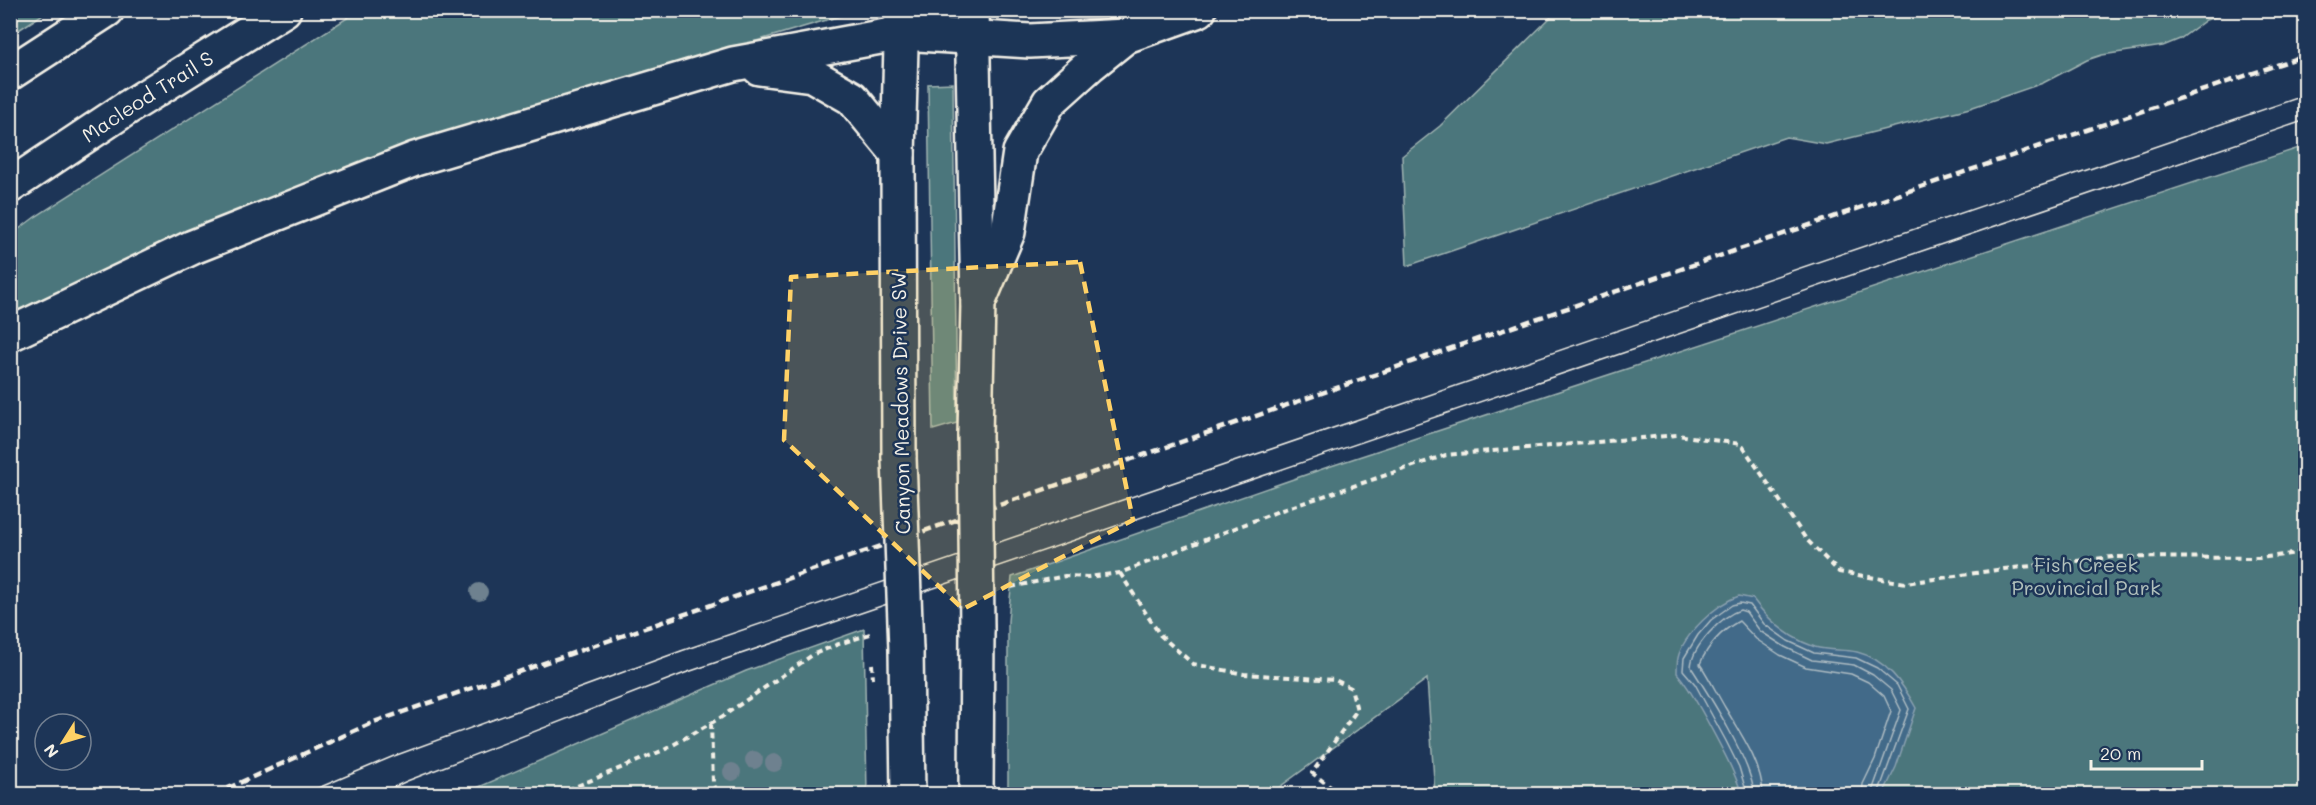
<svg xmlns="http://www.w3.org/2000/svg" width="2316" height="805" viewBox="0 0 2316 805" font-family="Mali,sans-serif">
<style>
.green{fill:#4c767b;stroke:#a0b4b2;stroke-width:1.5}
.water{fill:#426a89;stroke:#89a0af;stroke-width:1.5}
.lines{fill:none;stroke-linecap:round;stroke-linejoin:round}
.shore{stroke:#adbbc2;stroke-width:1.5}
.major-casing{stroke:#f4f1e8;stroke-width:38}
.highway-casing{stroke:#f4f1e8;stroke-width:38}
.path{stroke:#f4f1e8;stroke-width:4;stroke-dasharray:6 4.5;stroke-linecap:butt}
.major{stroke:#1d3557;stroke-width:33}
.highway{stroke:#1d3557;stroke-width:33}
.tram{stroke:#f4f1e8;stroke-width:1.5}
.rail{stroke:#f4f1e8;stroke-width:4.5;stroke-dasharray:9 4.5;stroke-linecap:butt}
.major-bridge-casing{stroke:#f4f1e8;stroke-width:38;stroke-linecap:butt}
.path-bridge{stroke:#f4f1e8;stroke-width:4;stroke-dasharray:6 4.5;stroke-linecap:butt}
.major-bridge{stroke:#1d3557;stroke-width:33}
.tree{fill:#6e818f}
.marked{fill:#ffd166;fill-opacity:0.2;stroke:#ffd166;stroke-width:4.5;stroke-dasharray:12 8;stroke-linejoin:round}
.labels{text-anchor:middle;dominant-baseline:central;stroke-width:5;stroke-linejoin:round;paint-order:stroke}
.street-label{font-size:20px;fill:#f4f1e8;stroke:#1d3557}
.park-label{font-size:20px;fill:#b1c0bc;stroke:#1d3557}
</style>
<rect width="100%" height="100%" fill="#1d3557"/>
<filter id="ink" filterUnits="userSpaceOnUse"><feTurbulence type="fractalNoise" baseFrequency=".0167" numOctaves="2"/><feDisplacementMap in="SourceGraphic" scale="12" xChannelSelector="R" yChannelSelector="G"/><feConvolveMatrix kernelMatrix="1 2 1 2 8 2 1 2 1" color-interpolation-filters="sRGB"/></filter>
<g filter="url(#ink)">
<path class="green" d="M14,11V10L48,11L11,35V13Z
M358,11H857L706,56L202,226L48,297L11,318V235L35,217Z
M1027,11H1087C1069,13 1045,19 1027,11Z
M1557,11V10L2233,11L2206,20L2180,39L2163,46L2102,55L2087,60L2043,83L1970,108L1826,144L1786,137L1407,266L1402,156L1440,126Z
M953,83L957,423L933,430L928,84Z
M2305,146V794H1435L1427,679L1270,794H1008V621L1012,577L1328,467Z
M864,629L867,794H463L746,671Z"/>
<path class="water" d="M1739,596L1753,599C1769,621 1788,638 1815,647C1828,651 1843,649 1857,652C1886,659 1903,684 1916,708L1896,767L1883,794H1742C1732,766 1719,743 1705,717C1696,701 1689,687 1677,673C1677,668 1677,663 1678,658C1683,635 1717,603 1739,596Z"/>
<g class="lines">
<path class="shore" d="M1747,794L1739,767L1726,741L1695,684L1683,670L1684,658L1698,635L1711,620L1732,605L1740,603L1750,605L1764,624L1788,641L1814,653L1856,658L1877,668L1897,685L1909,709L1878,794
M1754,794C1752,762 1709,695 1691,667C1692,647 1721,616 1740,610L1746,612L1760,631L1785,647L1812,660L1854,665L1873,675L1891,690L1901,710L1871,794
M1763,794C1762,764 1741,734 1726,709C1717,694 1710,679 1700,664C1708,645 1721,631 1739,621L1756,639L1780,655L1806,667L1851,674L1868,682L1884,696L1891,711L1875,759L1863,784L1862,794"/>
<g class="major-casing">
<path id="major" d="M972,10L978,303L975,435
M899,458L898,154L902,10
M906,650L908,794
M976,794L977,629"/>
</g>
<g class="highway-casing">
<g id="highway">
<path d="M759,68L812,75L852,98L898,154"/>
<path d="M10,73L107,10"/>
<path id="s1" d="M10,186L127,108L284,10"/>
<path d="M978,303L1008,232L1020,152L1049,102L1090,65L1126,36"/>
<path d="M10,334L193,247L415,159L733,64L902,33L1030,41L1126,36L1199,10"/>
</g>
</g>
<path class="path" d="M1120,573L1160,635L1193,664L1244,674L1335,680L1351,688L1357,710L1312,773L1340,794
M1011,587L1065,576L1088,577L1120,573L1276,512L1446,455L1677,435L1741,444L1806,539L1839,572L1906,583L2004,569L2113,557L2260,558L2306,552
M711,723L713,783L718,794
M558,794L664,750L720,718L814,654L836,645L870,634"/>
<use href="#major" class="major"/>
<use href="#highway" class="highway"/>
<path class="tram" d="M304,794L394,756L681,651L2306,95
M379,794L407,781L685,673L2306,120"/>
<path class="rail" d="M215,794L374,722L1518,325L2306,55"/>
<g class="major-bridge-casing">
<path id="major-bridge" d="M975,435L977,629
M899,458L906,650"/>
</g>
<path class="path-bridge" d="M872,664L873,679"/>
<use href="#major-bridge" class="major-bridge"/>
</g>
<g class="tree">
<circle cx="479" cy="592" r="9"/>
<circle cx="754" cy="760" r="9"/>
<circle cx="774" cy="763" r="9"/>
<circle cx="732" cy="772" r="9"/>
</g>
</g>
<path class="marked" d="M1080,262L1133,520L963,609L784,440L791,277Z"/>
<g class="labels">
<g class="street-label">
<text stroke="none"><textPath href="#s1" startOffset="164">Macleod Trail S</textPath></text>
<text transform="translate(900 403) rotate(-91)">Canyon Meadows Drive SW</text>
</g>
<g class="park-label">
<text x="2086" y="564">Fish Creek<tspan x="2086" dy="23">Provincial Park</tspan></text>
</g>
</g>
<rect width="2316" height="805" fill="none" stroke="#1d3557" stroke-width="36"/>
<rect x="18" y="18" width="2280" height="769" fill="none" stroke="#f4f1e8" stroke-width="2" filter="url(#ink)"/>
<g transform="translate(63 742) rotate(233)"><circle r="28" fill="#1d3557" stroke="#738091" stroke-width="1.5"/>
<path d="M0-4.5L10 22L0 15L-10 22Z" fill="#ffd166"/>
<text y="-9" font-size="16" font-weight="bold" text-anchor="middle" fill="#f4f1e8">N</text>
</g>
<path d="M2091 760v9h111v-9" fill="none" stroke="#f4f1e8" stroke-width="3"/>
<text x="2100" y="760" font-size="18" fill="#f4f1e8" stroke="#1d3557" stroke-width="4.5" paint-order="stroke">20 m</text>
</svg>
